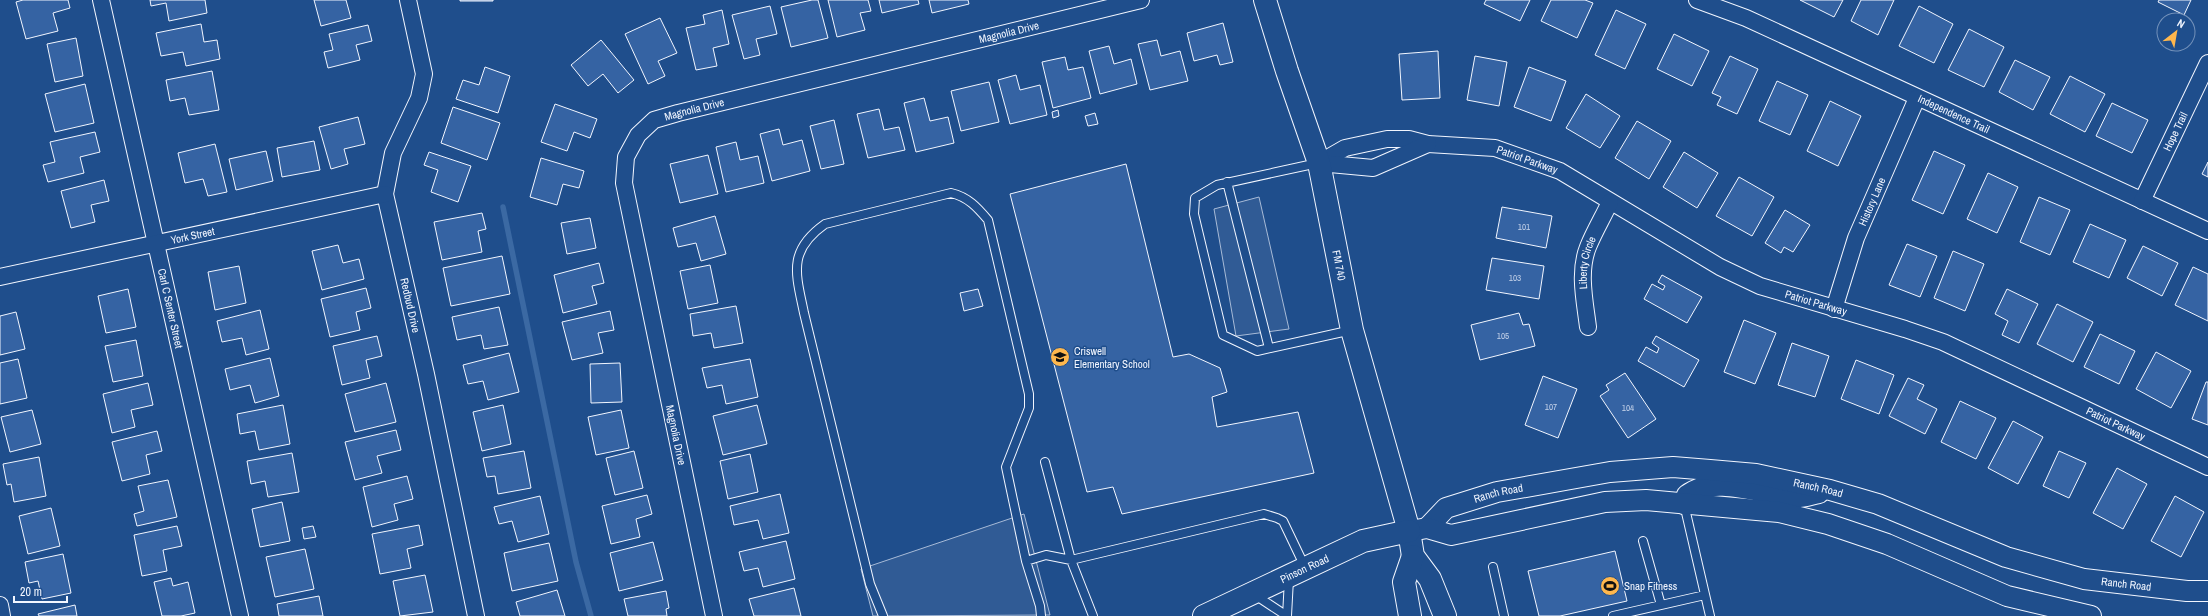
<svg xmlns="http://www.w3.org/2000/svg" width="2208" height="616" viewBox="0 0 2208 616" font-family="'Archivo Narrow',sans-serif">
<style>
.parking{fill:#305b95;stroke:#a8bbd7}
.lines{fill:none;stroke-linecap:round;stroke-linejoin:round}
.stream{stroke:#3b69a3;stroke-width:5.5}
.building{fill:#3563a3;stroke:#f2f6ff}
.service-casing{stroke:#f2f6ff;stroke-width:10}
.minor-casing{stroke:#f2f6ff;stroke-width:18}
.tertiary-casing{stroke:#f2f6ff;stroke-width:22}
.secondary-casing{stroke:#f2f6ff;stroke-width:24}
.service{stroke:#1f4e8c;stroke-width:8}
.minor{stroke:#1f4e8c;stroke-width:16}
.tertiary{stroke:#1f4e8c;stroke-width:20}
.secondary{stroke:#1f4e8c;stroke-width:22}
.labels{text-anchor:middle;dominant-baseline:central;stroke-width:3;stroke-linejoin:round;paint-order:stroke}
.number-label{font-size:9px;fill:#c3d1e8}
.street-label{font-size:11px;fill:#f2f6ff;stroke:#1f4e8c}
.poi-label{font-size:11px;fill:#f2f6ff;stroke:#1f4e8c;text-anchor:start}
</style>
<rect width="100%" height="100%" fill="#1f4e8c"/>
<path class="parking" d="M1259,197L1289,329L1236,336L1214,209Z
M1024,514L1050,615L873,616L861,569Z"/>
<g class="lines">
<path class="stream" d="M503,207L576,562L591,616"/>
</g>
<path class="building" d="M23,0H68L70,8L53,13L58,31L26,39L16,2Z
M150,0H205L207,13L169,21L166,3L151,6Z
M314,0H346L351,18L321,26Z
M460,0H493V1H460Z
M812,0H818L828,38L791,47L781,7Z
M828,0H868L871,11L860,13L865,30L837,37Z
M879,0H918L919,4L882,13Z
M929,0H968L969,4L932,13Z
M1486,0H1530L1520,21L1484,4Z
M1551,0H1585L1593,3L1577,38L1541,21Z
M1800,0H1843L1834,17Z
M1861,0H1894L1878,35L1851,21Z
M2159,0H2191L2184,15L2158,2Z
M770,6L777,34L756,39L760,55L744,59L732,15Z
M1919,6L1953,24L1934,63L1899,46Z
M722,10L729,44L713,48L717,66L696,70L686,28L705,24L703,15Z
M1616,10L1646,24L1625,69L1595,55Z
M660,18L677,53L658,61L665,76L648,84L625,34Z
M1223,23L1233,62L1220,65L1217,55L1194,61L1187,33Z
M201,24L204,42L217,40L220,59L186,66L183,52L161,56L156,33Z
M368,25L372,41L356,45L360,60L328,68L324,52L333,50L329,34Z
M1969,29L2004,47L1984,87L1948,70Z
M1674,34L1709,51L1692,86L1657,69Z
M76,38L83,76L55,82L47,44Z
M601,40L634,80L618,93L603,74L588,86L571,65Z
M1157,40L1161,56L1180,51L1188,81L1150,90L1138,44Z
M1109,46L1114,64L1131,59L1137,84L1100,94L1089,51Z
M1438,51L1440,98L1402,100L1399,54Z
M1475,56L1507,62L1499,106L1467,100Z
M1730,56L1758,69L1737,114L1717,105L1721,97L1712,93Z
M1065,57L1068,70L1083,67L1091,98L1053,108L1042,62Z
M2015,60L2050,77L2033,110L1999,92Z
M485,67L510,76L498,113L456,99L463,80L479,85Z
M1529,67L1566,81L1551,121L1514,107Z
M212,71L219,110L189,115L185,98L170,101L166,80Z
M1016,75L1020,90L1040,85L1047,115L1010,124L998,80Z
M2070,76L2105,94L2085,132L2050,114Z
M1777,81L1808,95L1790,135L1759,121Z
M989,82L999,122L961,131L951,91Z
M85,84L94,123L55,132L45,94Z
M1586,94L1620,116L1600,148L1566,128Z
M924,98L930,121L948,117L954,143L916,152L904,103Z
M1830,101L1861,116L1838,166L1807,151Z
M2112,103L2148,120L2132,153L2096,136Z
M555,104L597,119L590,138L574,132L567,151L541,142Z
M453,107L500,123L487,160L441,143Z
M879,109L884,130L899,127L905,150L868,158L857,114Z
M1058,110L1059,116L1053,118L1052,112Z
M1095,113L1098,124L1088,126L1085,116Z
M358,117L365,144L344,149L348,164L331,169L319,127Z
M834,120L844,164L821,169L810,126Z
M1637,121L1671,141L1649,179L1615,158Z
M779,129L783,145L802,140L810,171L772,181L760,134Z
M95,132L100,152L80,157L84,173L48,182L43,165L55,162L50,142Z
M314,141L320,170L282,177L277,148Z
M736,142L740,160L758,156L764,183L726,192L716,147Z
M215,144L227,192L208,196L203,179L185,183L178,153Z
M266,151L273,181L236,190L229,159Z
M1934,151L1965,165L1943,214L1912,200Z
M429,152L471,166L458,202L431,192L438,170L424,165Z
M1684,152L1718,173L1697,208L1663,187Z
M708,155L718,194L680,203L670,164Z
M541,158L584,171L579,188L563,184L557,205L530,197Z
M2208,162V177L2202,174Z
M1126,164L1173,357L1189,354L1220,368L1227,392L1212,397L1217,427L1298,412L1314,473L1122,514L1113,487L1087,492L1010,194Z
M1988,173L2018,187L1997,233L1967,219Z
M1739,177L1774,197L1752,236L1716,216Z
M104,180L109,201L91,205L95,222L71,228L61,191Z
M2039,197L2070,210L2050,255L2020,242Z
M1502,207L1552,216L1546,248L1496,238Z
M1785,210L1810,225L1793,252L1784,247L1781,253L1765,243Z
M482,213L486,229L478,231L482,252L442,260L434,222Z
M715,216L726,254L701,261L696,243L678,247L673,228Z
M590,218L596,248L567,254L561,223Z
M2090,224L2126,240L2109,278L2073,262Z
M1907,244L1937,256L1920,297L1889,285Z
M338,245L343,263L359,259L364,279L322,290L312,251Z
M2143,246L2178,263L2162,296L2127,278Z
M1953,251L1984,264L1965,311L1934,298Z
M502,256L510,294L451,306L443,268Z
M1492,258L1544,266L1539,299L1486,290Z
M599,263L604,283L592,286L597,304L563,313L554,275Z
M710,265L718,303L688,309L680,271Z
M239,266L246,303L215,310L208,272Z
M2193,267L2208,274V321L2175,305Z
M1662,275L1702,297L1687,323L1644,299L1652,284L1663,290L1665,286L1658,282Z
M366,288L371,308L356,312L360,330L330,337L321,299Z
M128,289L136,327L106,333L98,296Z
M978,289L983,306L964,311L960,293Z
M2007,289L2038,304L2019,343L2002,335L2008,321L1995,314Z
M2057,304L2093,322L2073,362L2037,344Z
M736,306L743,343L714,348L711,333L693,336L690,314Z
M499,307L508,345L484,349L481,335L457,340L452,317Z
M260,310L269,349L246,355L242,338L222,342L217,321Z
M610,311L614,330L598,333L603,353L572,360L562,322Z
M16,312L25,349L0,355V316Z
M1519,313L1523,325L1529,324L1535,346L1480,360L1471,325Z
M1744,320L1776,333L1755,384L1724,372Z
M2100,334L2135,351L2119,384L2084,367Z
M377,336L382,356L366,360L370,378L342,385L333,346Z
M1656,336L1699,360L1684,387L1638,361L1646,347L1657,353L1659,348L1652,343Z
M136,340L143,376L113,382L105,346Z
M1792,343L1829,356L1815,397L1778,385Z
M2156,352L2191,371L2171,408L2136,389Z
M509,353L519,392L488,400L483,381L468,384L463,365Z
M270,358L279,396L255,403L250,385L230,390L225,369Z
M18,359L27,398L0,404V363Z
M750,359L758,397L726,404L722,385L707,388L702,368Z
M1856,360L1894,375L1879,414L1841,399Z
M620,363L622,402L591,403L590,364Z
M1625,373L1656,419L1628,438L1600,396L1609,390L1606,385Z
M1543,376L1577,389L1558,438L1525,425Z
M1908,378L1924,385L1917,399L1937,409L1925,434L1889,416Z
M2206,382H2208V425L2192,419Z
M148,383L153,405L131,410L135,427L112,433L103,394Z
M386,383L396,422L355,432L345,394Z
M1960,401L1996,418L1976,459L1941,442Z
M283,405L290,444L259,450L255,431L240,434L237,414Z
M503,405L511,444L482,451L473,412Z
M757,405L767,444L723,455L713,416Z
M32,410L41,444L10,452L1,417Z
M621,410L629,448L596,455L588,417Z
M2013,421L2043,437L2018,484L1988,468Z
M396,430L401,450L377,456L382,473L355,480L345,442Z
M157,431L162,451L146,455L150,474L122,481L112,442Z
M524,451L531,488L498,494L495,476L487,477L483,458Z
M634,451L643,488L615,495L606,458Z
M2059,451L2086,463L2069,498L2043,486Z
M292,453L299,492L268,497L265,481L251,484L247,461Z
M750,454L758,492L728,499L720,461Z
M39,457L46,496L14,502L11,484L7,485L3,464Z
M2117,468L2147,484L2123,529L2093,513Z
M407,476L413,499L394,504L398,520L372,527L363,487Z
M168,480L177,517L137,526L134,514L144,511L138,486Z
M780,494L789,533L763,539L758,520L734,525L730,506Z
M647,495L652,514L636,519L640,537L611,544L602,506Z
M540,496L549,534L518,542L512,521L499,524L494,507Z
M2175,496L2204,512L2181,557L2151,541Z
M282,502L290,541L260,547L252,509Z
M51,508L60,546L28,554L19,516Z
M419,525L423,545L407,549L411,568L380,574L372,534Z
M177,526L182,546L163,550L167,571L142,576L134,535Z
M313,526L316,537L304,539L302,528Z
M786,541L795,579L763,587L758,568L744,571L739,552Z
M653,542L663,580L619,591L610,553Z
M549,543L558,581L512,591L504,553Z
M305,549L314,589L275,597L266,557Z
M1615,551L1627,601L1560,616H1539L1528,571Z
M63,554L71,593L42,599L38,581L29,583L25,562Z
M425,575L433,612L400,616L393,581Z
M171,578L173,586L188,582L195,613L181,616H162L154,582Z
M794,588L801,616H754L749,599Z
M557,590L565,616H520L516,602Z
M666,591L669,608L666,609L667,616H628L624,599Z
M319,596L323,616H279L277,604Z
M75,605L77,616H39L38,614Z"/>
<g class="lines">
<g class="service-casing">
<path id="service" d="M1318,163L1217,185L1195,198L1194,214L1223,335L1257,351L1352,330
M1227,182L1269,348
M1045,462L1071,560L1093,616
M1684,504L1710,616
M1643,541L1661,605
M1026,561L1040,606L1041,616
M1493,567L1504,616
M1255,595L1287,616
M883,616L870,584L804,313C796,274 787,251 825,224L951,193C968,197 977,207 988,220L1029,394V408L1006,467L1026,561L1046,555L1071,560L1264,514L1277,518L1283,521L1305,567
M1287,616L1289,579
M1613,616L1705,595"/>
</g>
<g class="minor-casing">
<g id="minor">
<path id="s1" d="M101,0L240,616"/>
<path id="s2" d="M408,0L424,74L419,98L393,153L385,194L426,374L476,616"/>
<path id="s3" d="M1697,0L1746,18L2208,231"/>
<path id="s4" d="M1319,163L1345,148L1387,139H1409L1428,144L1495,148L1560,171L1720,267L1760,286L1905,329L1943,342L2208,467"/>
<path d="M1319,163L1373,168L1428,144"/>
<path id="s5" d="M2142,201L2208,63"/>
<path id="s6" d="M0,277L385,194"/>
<path id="s7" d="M1834,309L1856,238L1917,98"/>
<path id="s8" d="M1588,327C1585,302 1578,272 1588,247C1594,232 1603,217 1610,202"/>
<path d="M0,605L2,616"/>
<path id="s9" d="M714,616L624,183L626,157L638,135L654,120L678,113L1141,0"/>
</g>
</g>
<g class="tertiary-casing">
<g id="tertiary">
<path d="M1684,504L1687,495C1715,474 1763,495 1795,497C1803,498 1812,494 1819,493"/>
<path id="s10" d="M1427,528L1446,508L1497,492L1610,472L1673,467L1710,470L1756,474L1830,490L1878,504L2006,557L2084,579L2187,591H2208"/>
<path d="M1416,530L1427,528L1451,535L1605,502L1646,500L1779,512L1828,524L1887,544L2007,596L2091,616"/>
</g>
</g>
<g class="secondary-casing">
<g id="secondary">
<path id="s11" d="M1265,0L1287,71L1319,163L1352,330L1409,531L1413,556L1430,579L1445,616"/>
<path id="s12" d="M1204,616L1363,541L1409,531"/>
<path d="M1410,616L1404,582L1413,556"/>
</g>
</g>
<use href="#service" class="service"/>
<use href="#minor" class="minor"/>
<use href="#tertiary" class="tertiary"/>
<use href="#secondary" class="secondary"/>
</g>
<defs>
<g id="school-disc" transform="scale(1)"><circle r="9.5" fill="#ffb74d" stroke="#1f4e8c"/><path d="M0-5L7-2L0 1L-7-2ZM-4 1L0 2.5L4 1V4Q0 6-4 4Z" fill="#111"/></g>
<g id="stadium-disc" transform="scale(1)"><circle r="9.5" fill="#ffb74d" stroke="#1f4e8c"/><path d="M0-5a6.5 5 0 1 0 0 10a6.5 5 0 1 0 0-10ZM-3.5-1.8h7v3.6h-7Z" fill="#111"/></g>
</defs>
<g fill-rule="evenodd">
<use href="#school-disc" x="1060" y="357"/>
<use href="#stadium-disc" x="1610" y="586"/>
</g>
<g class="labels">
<g class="number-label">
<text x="1524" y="227">101</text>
<text x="1515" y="278">103</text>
<text x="1503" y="336">105</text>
<text x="1551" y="407">107</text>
<text x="1628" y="408">104</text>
</g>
<g class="street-label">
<text stroke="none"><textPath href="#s9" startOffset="881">Magnolia Drive</textPath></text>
<text stroke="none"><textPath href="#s9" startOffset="557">Magnolia Drive</textPath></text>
<text stroke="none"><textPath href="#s3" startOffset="281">Independence Trail</textPath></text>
<text stroke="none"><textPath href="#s5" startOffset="77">Hope Trail</textPath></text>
<text stroke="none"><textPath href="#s4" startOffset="216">Patriot Parkway</textPath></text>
<text stroke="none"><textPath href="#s7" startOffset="114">History Lane</textPath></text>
<text stroke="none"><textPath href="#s6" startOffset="197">York Street</textPath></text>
<text stroke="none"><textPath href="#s8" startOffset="65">Liberty Circle</textPath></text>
<text stroke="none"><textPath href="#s11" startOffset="276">FM 740</textPath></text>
<text stroke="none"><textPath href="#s4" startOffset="540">Patriot Parkway</textPath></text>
<text stroke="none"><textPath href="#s2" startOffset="317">Redbud Drive</textPath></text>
<text stroke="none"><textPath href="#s1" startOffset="316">Carl C Senter Street</textPath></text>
<text stroke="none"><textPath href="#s4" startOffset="864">Patriot Parkway</textPath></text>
<text transform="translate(676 435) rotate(78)">Magnolia Drive</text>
<text stroke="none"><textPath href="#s10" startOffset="406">Ranch Road</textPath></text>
<text stroke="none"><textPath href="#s10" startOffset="82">Ranch Road</textPath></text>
<text stroke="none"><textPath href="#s12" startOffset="111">Pinson Road</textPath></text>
<text stroke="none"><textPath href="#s10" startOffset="730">Ranch Road</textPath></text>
</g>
<g class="poi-label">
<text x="1074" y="351">Criswell<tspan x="1074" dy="13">Elementary School</tspan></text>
<text x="1624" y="586">Snap Fitness</text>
</g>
</g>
<g transform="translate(2176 32) rotate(31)"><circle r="19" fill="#1f4e8c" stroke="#7391ba"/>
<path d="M0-3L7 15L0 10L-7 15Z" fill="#ffb74d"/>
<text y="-6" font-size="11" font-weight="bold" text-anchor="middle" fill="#f2f6ff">N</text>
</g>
<path d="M14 596v6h53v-6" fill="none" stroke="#f2f6ff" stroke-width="2"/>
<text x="20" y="596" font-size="12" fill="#f2f6ff" stroke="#1f4e8c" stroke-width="3" paint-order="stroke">20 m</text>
</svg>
